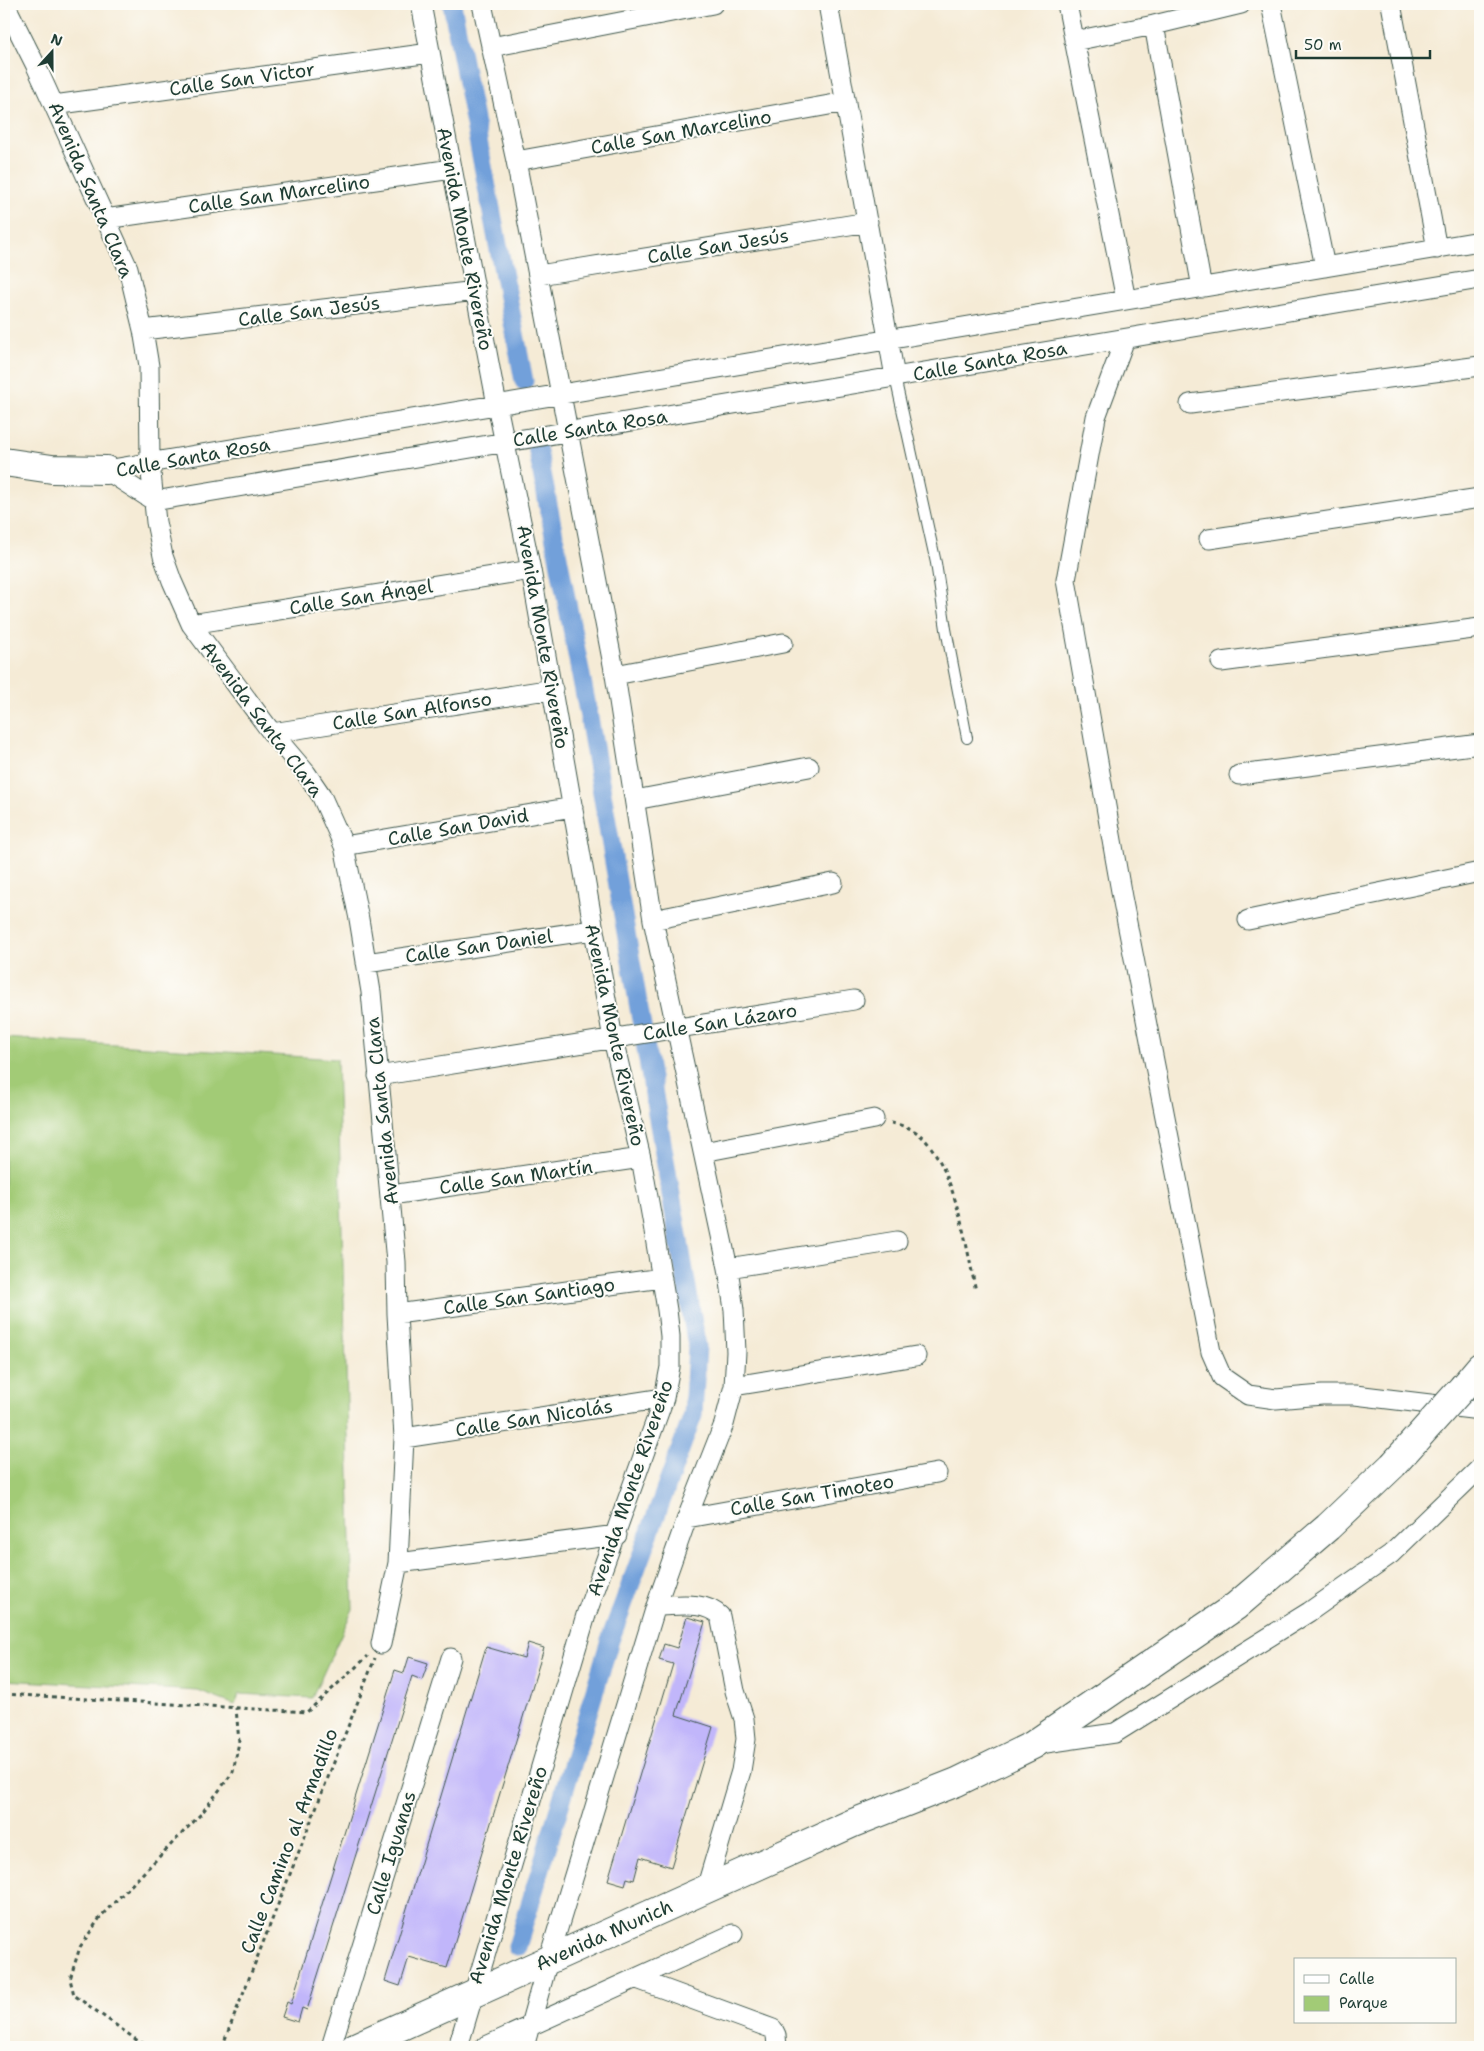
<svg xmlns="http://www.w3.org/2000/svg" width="1484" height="2051" viewBox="0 0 1484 2051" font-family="'Shantell Sans',sans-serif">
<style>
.green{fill:#a2cb76;stroke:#608455}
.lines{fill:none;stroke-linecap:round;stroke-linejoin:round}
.canal{stroke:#72a0da;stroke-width:19}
.building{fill:#c1b6fa}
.lane-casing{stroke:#3f574c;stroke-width:12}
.street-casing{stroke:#3f574c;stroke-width:21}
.secondary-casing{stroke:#3f574c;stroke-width:30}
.path{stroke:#3f574c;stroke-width:3;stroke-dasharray:4 4;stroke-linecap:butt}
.lane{stroke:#fff;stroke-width:10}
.street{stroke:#fff;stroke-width:19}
.secondary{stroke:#fff;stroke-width:28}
.secondary-bridge-casing{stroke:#3f574c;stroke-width:30;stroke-linecap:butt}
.secondary-bridge{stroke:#fff;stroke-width:28}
.labels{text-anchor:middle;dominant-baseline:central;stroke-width:4;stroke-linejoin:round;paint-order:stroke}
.street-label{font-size:19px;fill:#1f3d34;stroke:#fdfcf7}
</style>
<rect width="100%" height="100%" fill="#fdfcf7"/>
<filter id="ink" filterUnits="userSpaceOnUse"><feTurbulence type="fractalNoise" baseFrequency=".02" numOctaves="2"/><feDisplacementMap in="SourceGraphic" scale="10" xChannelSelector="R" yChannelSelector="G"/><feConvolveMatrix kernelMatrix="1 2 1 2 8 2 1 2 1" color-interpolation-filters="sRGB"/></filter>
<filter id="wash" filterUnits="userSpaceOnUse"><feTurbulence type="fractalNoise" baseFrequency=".0096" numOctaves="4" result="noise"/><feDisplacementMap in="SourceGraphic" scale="20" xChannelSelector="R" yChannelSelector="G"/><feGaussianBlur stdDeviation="1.12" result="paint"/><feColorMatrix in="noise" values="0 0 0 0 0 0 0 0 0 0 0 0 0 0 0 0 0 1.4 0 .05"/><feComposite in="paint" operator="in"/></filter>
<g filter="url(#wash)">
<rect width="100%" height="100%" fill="#f5ebd6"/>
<path class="green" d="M4,1038L337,1059L353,1609L312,1698L239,1694L235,1705L198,1691L4,1680Z"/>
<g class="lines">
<path class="canal" d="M452,4L524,381
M517,1947L610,1640L693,1415L697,1346L589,717L537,447"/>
</g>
<g id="blocks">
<path class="building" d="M687,1617L705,1622L676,1715L713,1727L671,1867L640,1857L634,1880L627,1878L625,1885L608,1880L673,1664L659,1660L664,1644L677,1648Z
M528,1643L544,1648L447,1968L409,1957L400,1986L385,1981L486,1647L524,1658Z
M409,1657L428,1663L422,1680L412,1676L307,2010L302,2008L298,2022L282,2017L287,2002L291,2004L395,1670L404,1673Z"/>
</g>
</g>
<g filter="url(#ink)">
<use href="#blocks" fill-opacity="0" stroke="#3f574c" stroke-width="1"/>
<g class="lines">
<g class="lane-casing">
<path id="lane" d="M895,377L936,563L946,629L967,738"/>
</g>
<g class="street-casing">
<path id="street" d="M5,4L36,66L128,268L143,330L149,366L150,463L156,522L163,556L172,581L191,624L272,733L306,773L321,795L344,846L359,919L371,992L396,1262L397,1314L404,1438L398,1563L381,1644
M421,4L497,405L531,570L613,1039L641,1158L652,1219L667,1310L670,1336V1367L664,1398L586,1615L458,2047
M482,4L516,161L615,675L653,920L728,1268L734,1310L736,1352L734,1386L724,1424L687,1518L656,1606L548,1961L524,2047
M828,4L895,377
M1067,4L1126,300
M1271,4L1325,267
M1391,4L1437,249
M1074,41L1154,25
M491,47L713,4
M54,105L430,53
M516,161L846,102
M105,219L452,169
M539,275L868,222
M1202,288L1154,25L1241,4
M143,330L476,291
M1125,339L1096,417L1066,580L1122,897L1211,1352L1222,1377L1248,1395L1276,1399L1322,1395H1355L1480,1410
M1190,404L1480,366
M106,470L154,501L1480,279
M106,470L1480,241
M1209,539L1480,498
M191,624L531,570
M1221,662L1480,628
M615,675L783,643
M272,733L553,689
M1239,775L1480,744
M635,800L809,767
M344,846L573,807
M653,920L833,883
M1248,920L1480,872
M366,963L593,930
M378,1076L854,1000
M703,1152L874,1119
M391,1195L641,1158
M728,1268L897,1241
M397,1314L662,1278
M734,1386L916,1356
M404,1438L664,1398
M687,1518L937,1473
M398,1563L617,1535
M656,1606C677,1606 704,1600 720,1616L735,1691L744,1719L746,1739L741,1771L706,1889
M1039,1744L1115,1733L1309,1612L1391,1554L1480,1468
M637,1979L773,2029L776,2035L777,2047
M331,2047L451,1658
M484,2047L733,1934"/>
</g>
<g class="secondary-casing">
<path id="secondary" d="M4,462L52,469L106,470
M1464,1386L1480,1367
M355,2047L853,1823L957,1782L1033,1745L1236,1606L1328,1527L1393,1465"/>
</g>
<path class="path" d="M891,1123C898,1124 907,1127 913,1130C954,1155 966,1247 976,1291
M4,1694L307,1712L368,1656
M152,2047L138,2041L74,1995L70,1979L80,1947L101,1916L202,1813L233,1772L239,1742L236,1708
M222,2047L375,1658"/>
<use href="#lane" class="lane"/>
<use href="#street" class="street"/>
<use href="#secondary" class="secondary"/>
<g class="secondary-bridge-casing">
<path id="secondary-bridge" d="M1393,1465L1464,1386"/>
</g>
<use href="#secondary-bridge" class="secondary-bridge"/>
</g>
</g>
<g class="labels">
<g class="street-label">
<text transform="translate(242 79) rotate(-8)">Calle San Victor</text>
<text transform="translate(681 132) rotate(-10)">Calle San Marcelino</text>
<text transform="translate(91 190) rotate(67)">Avenida Santa Clara</text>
<text transform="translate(279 194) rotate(-8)">Calle San Marcelino</text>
<text transform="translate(465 239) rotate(79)">Avenida Monte Rivereño</text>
<text transform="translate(718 246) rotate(-9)">Calle San Jesús</text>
<text transform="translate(309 311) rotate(-7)">Calle San Jesús</text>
<text transform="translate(990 361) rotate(-10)">Calle Santa Rosa</text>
<text transform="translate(590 428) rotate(-9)">Calle Santa Rosa</text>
<text transform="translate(193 457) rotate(-10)">Calle Santa Rosa</text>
<text transform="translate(361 597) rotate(-9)">Calle San Ángel</text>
<text transform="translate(543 637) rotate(80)">Avenida Monte Rivereño</text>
<text transform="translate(412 711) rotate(-9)">Calle San Alfonso</text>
<text transform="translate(262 719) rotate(53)">Avenida Santa Clara</text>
<text transform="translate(458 827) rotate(-10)">Calle San David</text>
<text transform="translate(479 946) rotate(-8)">Calle San Daniel</text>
<text transform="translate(720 1022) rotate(-9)">Calle San Lázaro</text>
<text transform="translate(615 1035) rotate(78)">Avenida Monte Rivereño</text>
<text transform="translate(382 1111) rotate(-96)">Avenida Santa Clara</text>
<text transform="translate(516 1177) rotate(-8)">Calle San Martín</text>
<text transform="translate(529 1296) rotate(-8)">Calle San Santiago</text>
<text transform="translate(534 1418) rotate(-9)">Calle San Nicolás</text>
<text transform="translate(630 1488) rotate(-71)">Avenida Monte Rivereño</text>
<text transform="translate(812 1495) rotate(-10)">Calle San Timoteo</text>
<text transform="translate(289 1841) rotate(-69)">Calle Camino al Armadillo</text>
<text transform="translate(391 1853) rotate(-73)">Calle Iguanas</text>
<text transform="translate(508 1875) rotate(-73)">Avenida Monte Rivereño</text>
<text transform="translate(604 1935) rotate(-24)">Avenida Munich</text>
</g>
</g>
<rect width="1484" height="2051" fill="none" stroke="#fdfcf7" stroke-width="20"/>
<rect x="1294" y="1958" width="162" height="65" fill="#fdfcf7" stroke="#a4b0a9"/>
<rect x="1304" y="1975" width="25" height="8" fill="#ffffff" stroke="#a4b0a9"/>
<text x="1339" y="1984" font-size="15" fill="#1f3d34">Calle</text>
<rect x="1304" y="1996" width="25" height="15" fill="#a2cb76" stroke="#a4b0a9"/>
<text x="1339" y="2008" font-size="15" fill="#1f3d34">Parque</text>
<g transform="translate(52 52) rotate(21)" stroke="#fdfcf7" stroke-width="4" paint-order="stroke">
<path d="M0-4L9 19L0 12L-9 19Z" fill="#1f3d34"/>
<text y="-8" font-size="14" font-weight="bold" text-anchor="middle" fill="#1f3d34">N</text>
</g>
<path d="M1296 50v8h134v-8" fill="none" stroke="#1f3d34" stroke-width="2.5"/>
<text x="1304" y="50" font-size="15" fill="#1f3d34" stroke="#fdfcf7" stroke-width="4" paint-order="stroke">50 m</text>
</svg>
